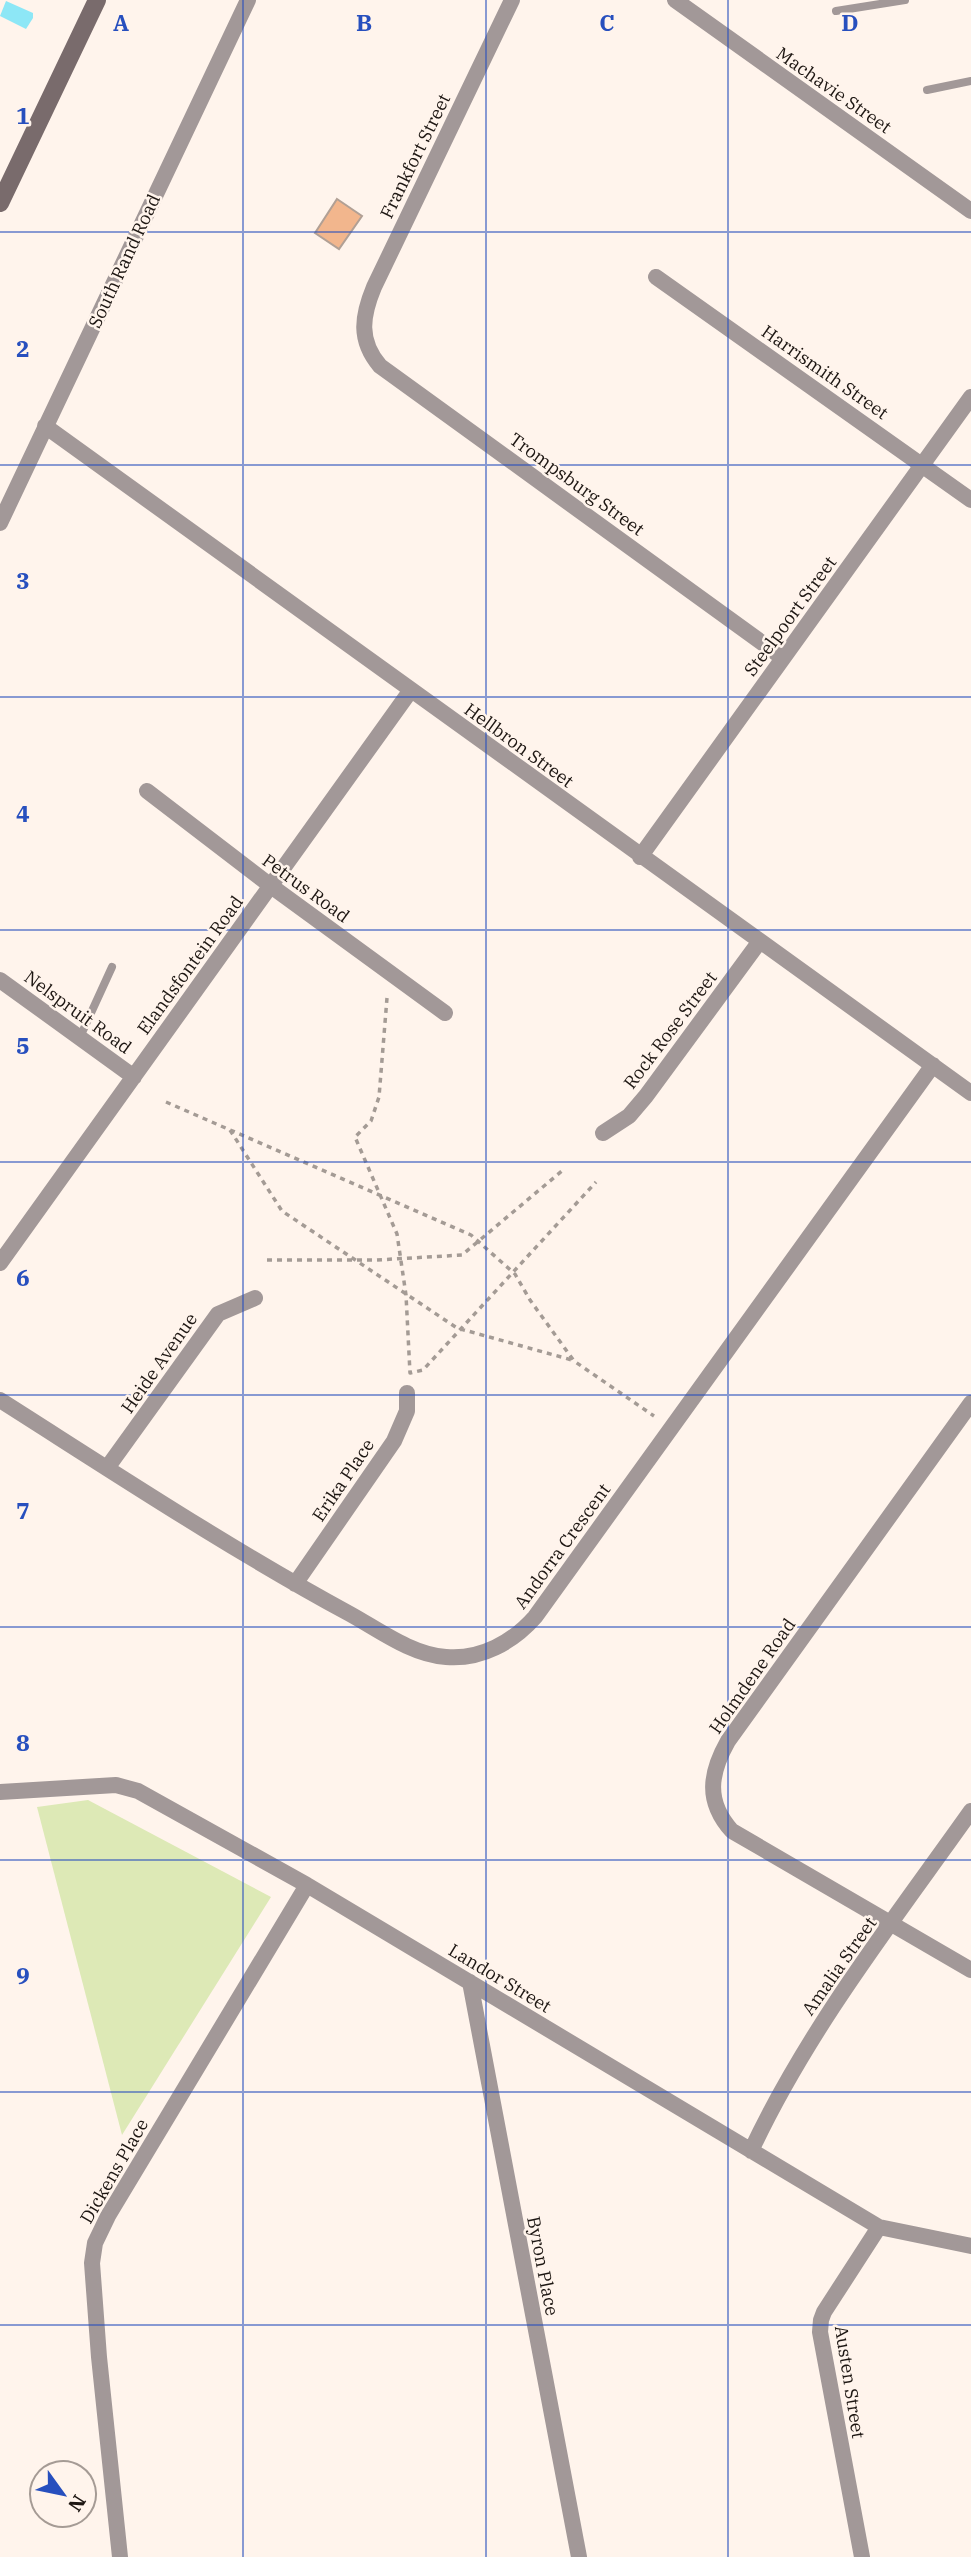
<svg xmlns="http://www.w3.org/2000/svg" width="971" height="2557" viewBox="0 0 971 2557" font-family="'IBM Plex Serif',serif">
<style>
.green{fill:#dde9b6}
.water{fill:#8de7f6}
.building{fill:#f2b68d;stroke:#b1a095;stroke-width:2}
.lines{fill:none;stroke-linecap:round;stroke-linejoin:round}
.path{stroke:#a49b95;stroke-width:3.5;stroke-dasharray:5 5;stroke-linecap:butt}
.service{stroke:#a29898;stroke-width:8}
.minor{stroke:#a29898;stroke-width:16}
.secondary{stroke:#796b6c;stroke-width:18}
.grid{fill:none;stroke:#274fbe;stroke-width:2;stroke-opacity:0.55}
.labels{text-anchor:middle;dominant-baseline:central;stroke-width:5;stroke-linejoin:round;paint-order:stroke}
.street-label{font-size:18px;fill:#1d1612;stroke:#fff4ec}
.grid-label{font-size:23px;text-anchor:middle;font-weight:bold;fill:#274fbe;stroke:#fff4ec;stroke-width:5;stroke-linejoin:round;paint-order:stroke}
</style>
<rect width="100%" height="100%" fill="#fff4ec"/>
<path class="green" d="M88,1800L271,1897L122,2135L37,1807Z"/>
<path class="water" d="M6,1L33,13V18L26,29L0,16Z"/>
<path class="building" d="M337,199L362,216L339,249L315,233Z"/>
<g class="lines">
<path class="path" d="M387,998L379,1097L371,1121L355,1137L397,1234L406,1295L410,1373L423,1370L596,1182
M166,1102L471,1235L515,1274L530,1300L574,1361L654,1416
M230,1130L282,1211L457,1328L572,1360
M267,1260H377L462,1255L563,1170"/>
<path class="service" d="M836,11L905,0
M927,90L971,81
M80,1037L112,967"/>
<path class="minor" d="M512,0L374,287C362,316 358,340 380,366L783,658
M675,0L971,211
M656,277L971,500
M45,426L971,1093
M0,523L248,0
M147,791L271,886L445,1013
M640,857L971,397
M0,980L134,1077
M603,1133L629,1116L646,1096L760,941
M0,1263L411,690
M0,1400C115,1473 230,1549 350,1614C379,1630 412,1655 446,1657C481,1660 513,1642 535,1617L933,1065
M971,1403L728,1741C710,1773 705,1801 732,1831L971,1970
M107,1468L218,1314L255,1298
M295,1584L394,1441L407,1411V1393
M0,1792L116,1785L138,1791L307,1885L879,2227L971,2246
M470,1982L579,2557
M751,2151C808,2029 893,1921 971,1811
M120,2557L99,2357L92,2263L95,2243L108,2216L307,1885
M862,2557L820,2332L821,2320L824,2312L879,2227"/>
<path class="secondary" d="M0,203L97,0"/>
</g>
<path class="grid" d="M243,0V2557M486,0V2557M728,0V2557M0,232H971M0,465H971M0,697H971M0,930H971M0,1162H971M0,1395H971M0,1627H971M0,1860H971M0,2092H971M0,2325H971"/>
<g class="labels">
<g class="street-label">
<text transform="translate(834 90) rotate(35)">Machavie Street</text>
<text transform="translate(415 156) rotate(-64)">Frankfort Street</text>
<text transform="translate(124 261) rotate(-65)">South Rand Road</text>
<text transform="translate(825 372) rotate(35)">Harrismith Street</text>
<text transform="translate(577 484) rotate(36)">Trompsburg Street</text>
<text transform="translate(790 616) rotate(-54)">Steelpoort Street</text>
<text transform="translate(519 745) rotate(36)">Hellbron Street</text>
<text transform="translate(306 888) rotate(36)">Petrus Road</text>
<text transform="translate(190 965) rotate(-54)">Elandsfontein Road</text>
<text transform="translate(78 1012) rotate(36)">Nelspruit Road</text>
<text transform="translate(670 1030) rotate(-53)">Rock Rose Street</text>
<text transform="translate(159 1363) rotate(-55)">Heide Avenue</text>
<text transform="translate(343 1480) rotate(-56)">Erika Place</text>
<text transform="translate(562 1546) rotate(-54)">Andorra Crescent</text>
<text transform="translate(752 1676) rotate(-55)">Holmdene Road</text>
<text transform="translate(839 1966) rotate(-55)">Amalia Street</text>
<text transform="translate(500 1978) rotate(31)">Landor Street</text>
<text transform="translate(114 2171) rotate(-60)">Dickens Place</text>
<text transform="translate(543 2266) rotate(79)">Byron Place</text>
<text transform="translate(850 2382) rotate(81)">Austen Street</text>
</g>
</g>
<g class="grid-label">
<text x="121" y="31">A</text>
<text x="364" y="31">B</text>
<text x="607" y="31">C</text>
<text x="850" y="31">D</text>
<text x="23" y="124">1</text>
<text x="23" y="357">2</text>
<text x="23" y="589">3</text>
<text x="23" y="822">4</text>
<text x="23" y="1054">5</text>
<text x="23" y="1286">6</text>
<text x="23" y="1519">7</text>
<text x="23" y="1751">8</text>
<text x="23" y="1984">9</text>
</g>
<g transform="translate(63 2494) rotate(123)"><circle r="33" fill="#fff4ec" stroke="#a59b95" stroke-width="2"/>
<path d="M0-5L12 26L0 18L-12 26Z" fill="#274fbe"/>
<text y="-10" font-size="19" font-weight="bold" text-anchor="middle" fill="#1d1612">N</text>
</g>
</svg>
